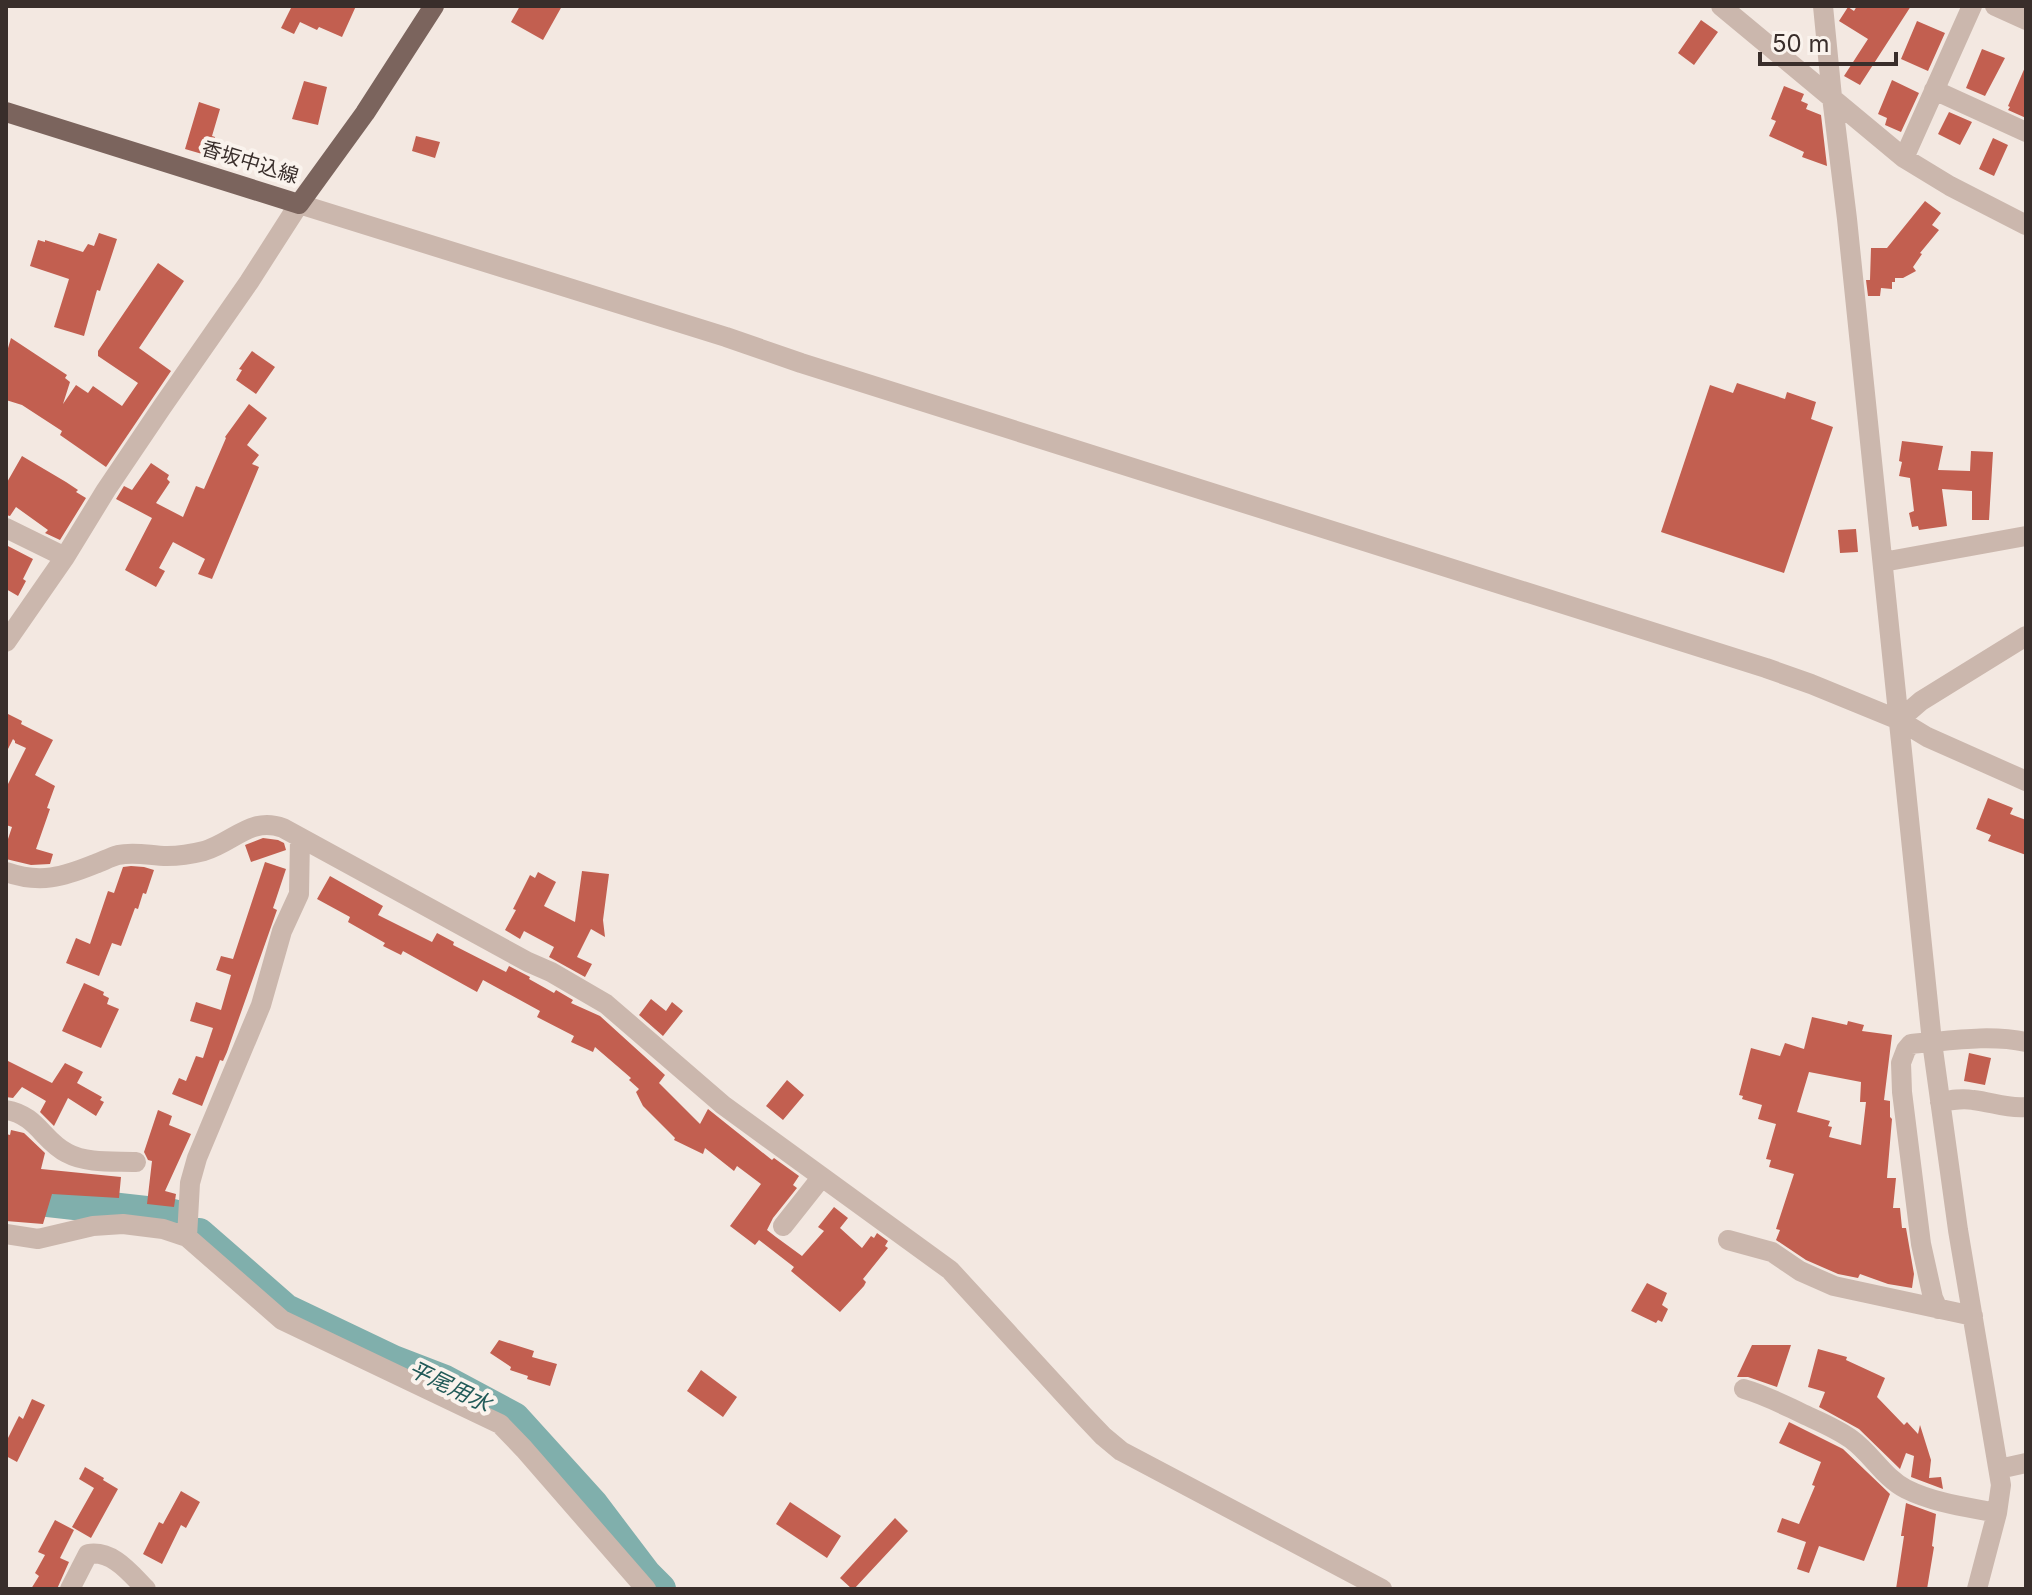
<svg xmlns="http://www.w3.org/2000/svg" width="2032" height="1595" viewBox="0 0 2032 1595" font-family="Inter,'Noto Sans JP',sans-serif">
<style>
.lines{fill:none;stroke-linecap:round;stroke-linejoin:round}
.river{stroke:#80afac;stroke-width:32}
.building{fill:#c25f50;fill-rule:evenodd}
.minor{stroke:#cbb7ad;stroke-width:20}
.major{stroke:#7b645d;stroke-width:20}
.labels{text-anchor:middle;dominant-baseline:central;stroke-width:8;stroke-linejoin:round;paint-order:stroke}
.street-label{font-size:20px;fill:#392e2b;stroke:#faf3ed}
.water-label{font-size:22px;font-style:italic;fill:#215a58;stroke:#faf3ed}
</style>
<rect width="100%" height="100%" fill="#f3e8e1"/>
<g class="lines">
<path class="river" d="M6,1191L39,1200L173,1215
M199,1234L286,1310L393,1361L445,1381L514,1418L592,1504L645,1574L660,1589"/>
</g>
<path class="building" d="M292,6H356L342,37L319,27L317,30L300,22L294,34L281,28Z
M520,6H562L543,40L511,22Z
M1857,6H1911L1860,85L1844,76L1868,39L1839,21L1848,7L1854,11Z
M1701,20L1718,32L1694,65L1678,53Z
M1917,21L1945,33L1928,71L1901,59Z
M1982,49L2005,58L1985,96L1966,88Z
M2026,65V118L2008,110L2010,107L2008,106Z
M1892,80L1919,93L1901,132L1885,125L1887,118L1878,114Z
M304,81L327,87L318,125L292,119Z
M1784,86L1804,94L1801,101L1808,104L1806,109L1821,115L1827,166L1802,157L1804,152L1769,136L1776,121L1771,119Z
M199,102L220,109L212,136L215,137L209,156L185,149Z
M1949,112L1972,122L1960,145L1938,134Z
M416,136L440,142L435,158L412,151Z
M1993,138L2008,145L1994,176L1979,169Z
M1925,201L1941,213L1932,225L1939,230L1920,253L1922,254L1913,267L1916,271L1903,278H1895V282H1892V289L1881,288L1880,296H1868L1866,280H1870L1871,248H1887Z
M99,233L117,239L100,291L97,290L84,336L54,327L69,279L30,266L38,240L45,242V240L83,252L88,244L94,246Z
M158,263L184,281L139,348L171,371L106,467L60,435L62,431L22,405L6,400V355L11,338L67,375L65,378L70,382L63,404L76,385L88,393L93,386L122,406L138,383L98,356V351Z
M252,351L275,367L256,394L236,380L242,370L239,369Z
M1737,383L1785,399L1787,392L1816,402L1811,419L1833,427L1784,573L1661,532L1710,385L1733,393Z
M249,404L267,418L247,445L259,455L252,464L259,467L212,579L198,574L205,559L173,542L159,568L165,571L156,587L125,570L152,518L116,499L124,486L132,490L151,463L169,475L167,479L170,482L156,503L183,517L196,486L204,489L226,438L225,437Z
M1902,441L1943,446L1938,470L1970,471L1971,451L1993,452L1989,520H1972V491L1942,489L1947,526L1919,530L1918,526L1912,527L1909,513L1914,511L1910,478L1899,476L1902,462L1899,461Z
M22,456L66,482L78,490L76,492L86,498L60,540L45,533L48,530L16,507L10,516L6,515V484Z
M1856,529L1858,552L1840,553L1838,530Z
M6,545L33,559L23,579L26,581L18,596L6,589Z
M6,713L22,721L21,724L53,740L35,775L55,786L47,808L50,809L36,849L53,854L50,864L31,865L6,859V845L12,827L6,825V788L26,748L15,743V741L13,739L6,753Z
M1988,798L2013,808L2010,814L2026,820V855L1988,841L1991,835L1976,829Z
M263,838L278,840L284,843L286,850L251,862L245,845Z
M265,862L286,869L273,908L277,910L227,1052L223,1061L220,1060L202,1106L172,1094L179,1078L186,1081L196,1056L203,1058L213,1028L190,1021L196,1002L221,1010L231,975L216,970L221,956L233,959Z
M131,866L144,867L154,870L146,894L143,893L138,909L135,908L121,946L112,943L99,976L66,963L76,938L90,944L108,891L114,893L123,867Z
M582,871L609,874L603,920L605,937L591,929L577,957L592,964L585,977L549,957L554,947L524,931L520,939L505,930L516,910L513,909L530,875L535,878L538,872L556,882L544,906L575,922Z
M330,876L383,906L378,915L432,942L437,933L454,942L453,945L506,972L509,966L530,977L529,979L554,993L556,990L573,1000L571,1003L600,1016L665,1075L659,1083L700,1124L708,1109L772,1160L774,1158L799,1176L793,1185L797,1188L773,1218L767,1230L776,1237L802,1256L824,1231L818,1227L834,1207L848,1218L840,1228L862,1248L871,1236L874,1238L877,1233L888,1241L885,1246L888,1248L863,1279L866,1282L864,1286L840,1312L791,1271L794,1267L759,1240L755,1245L730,1226L761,1184L737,1166L734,1171L705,1148L703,1154L674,1140L675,1138L643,1106L636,1092L639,1089L629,1080L631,1078L595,1047L593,1052L571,1042L574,1036L537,1017L540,1011L483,980L477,992L403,951L401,955L383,946L385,943L348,922L350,917L317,899Z
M84,983L104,992L103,995L109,998L107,1004L119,1009L101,1048L62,1031Z
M651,999L666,1011L672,1002L683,1011L663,1036L639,1015Z
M1812,1017L1847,1025L1848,1021L1864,1025L1862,1031L1892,1035L1884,1100L1890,1101V1117L1892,1119L1887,1178H1896L1893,1208H1900L1902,1228H1906L1914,1274L1912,1288L1888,1284L1860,1274L1858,1278L1838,1274L1806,1260L1776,1240L1780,1230L1776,1229L1794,1174L1769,1167L1771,1160L1766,1159L1776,1124L1758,1119L1762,1105L1742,1099L1743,1096L1739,1095L1751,1048L1780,1056L1785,1043L1804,1049ZM1809,1072L1861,1082L1860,1102H1866L1861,1145L1829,1137L1832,1127L1828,1126L1830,1121L1797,1112Z
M1969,1053L1991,1058L1985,1085L1964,1081Z
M6,1060L52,1083L65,1063L83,1072L77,1083L102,1097L100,1100L104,1102L96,1116L68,1098L54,1126L40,1112L46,1101L22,1087L13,1098L6,1097Z
M787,1080L804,1095L783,1120L766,1106Z
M158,1110L172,1116L169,1125L191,1134L165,1191L176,1194L174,1207L147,1204L152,1161L148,1160L144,1152Z
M11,1130L24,1133L45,1153L41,1169L121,1177L119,1198L52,1194L43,1224L6,1221V1134L10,1135Z
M1647,1283L1667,1293L1662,1305L1668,1309L1662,1322L1658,1320L1656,1323L1631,1311Z
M499,1340L534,1351L532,1357L557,1364L550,1386L527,1379L528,1376L510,1370L511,1367L490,1353Z
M1752,1345H1791L1777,1387L1748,1377H1737Z
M1818,1349L1847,1357L1846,1360L1885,1378L1877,1397L1904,1425L1907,1422L1918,1434L1920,1425L1931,1460L1929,1478L1941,1477L1943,1489L1911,1477L1914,1456L1906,1453L1900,1469L1859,1429L1819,1407L1825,1392L1808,1387Z
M701,1370L737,1397L723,1417L687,1391Z
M32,1399L45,1405L17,1462L6,1456V1442L19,1416L23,1419Z
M1789,1422L1843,1449L1890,1494L1864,1561L1819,1546L1809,1573L1797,1569L1806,1542L1777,1532L1782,1518L1799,1524L1815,1486L1812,1485L1821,1462L1779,1443Z
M85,1467L104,1478L103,1480L118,1489L91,1538L72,1527L94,1488L79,1479Z
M181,1491L200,1502L186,1528L181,1525L162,1564L143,1554L159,1522L163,1524Z
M790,1502L841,1536L827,1558L776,1524Z
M1906,1503L1936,1514L1932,1546L1934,1547L1927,1589H1896L1904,1536H1901Z
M895,1518L908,1531L854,1589H852L840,1578Z
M55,1520L74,1530L60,1558L69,1562L57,1589H31L39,1576L35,1573L45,1555L38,1552Z"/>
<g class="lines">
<path class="minor" d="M1721,6L1904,158L1950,186L2026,225
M1823,6L1832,97L1847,219L1932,1042L1958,1230L2001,1485L1997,1513L1977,1589
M1995,6L2026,20
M1934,90L2026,132
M1904,158L1972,6
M6,528L65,557
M1883,562L2026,536
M6,642L65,557L106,490L162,407L249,282L299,204L726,337L801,363L1766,668L1811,684L1899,720L1927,737L2026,781
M1899,720L1921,701L2026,636
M6,872C40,884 63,877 95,864C103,861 111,857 118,855C135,851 151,856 167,856C180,856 192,854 204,851C234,842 251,816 283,828L528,962L551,972L606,1004L723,1105L950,1270L1083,1415L1103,1436L1121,1451L1382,1589
M1940,1102C1951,1100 1962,1098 1973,1100C1992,1102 2007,1109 2026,1107
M6,1110C37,1115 43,1141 67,1153C87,1164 115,1161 136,1162
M783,1226L821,1178
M6,1234L38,1239L93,1226L123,1224L163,1229L187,1237L282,1320L500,1424L524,1449L646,1589
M187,1237L190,1183L197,1158L261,1005L282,931L299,894L300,838
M1728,1240L1772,1252L1800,1271L1834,1286L1973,1316
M1938,1309L1933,1298L1921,1244L1902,1092L1901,1063L1906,1050L1911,1044C1949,1041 1988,1034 2026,1042
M1744,1389C1765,1395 1782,1404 1801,1413C1818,1421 1836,1428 1851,1439C1872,1454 1883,1477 1906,1489C1934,1503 1967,1507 1997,1513
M1999,1469L2026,1463
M70,1589L88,1554C113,1550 130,1573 146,1589"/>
<path class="major" d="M6,112L299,204L365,113L434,6"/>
</g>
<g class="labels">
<g class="street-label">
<text transform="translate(250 162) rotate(17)">香坂中込線</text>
</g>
<g class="water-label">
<text transform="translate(450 1386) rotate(26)">平尾用水</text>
</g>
</g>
<rect width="2032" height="1595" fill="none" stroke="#392e2b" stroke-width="16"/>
<path d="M1760 52v12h136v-12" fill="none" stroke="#392e2b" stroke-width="4"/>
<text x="1772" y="52" font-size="24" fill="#392e2b" stroke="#faf3ed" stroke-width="6" paint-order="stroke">50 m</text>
</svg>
